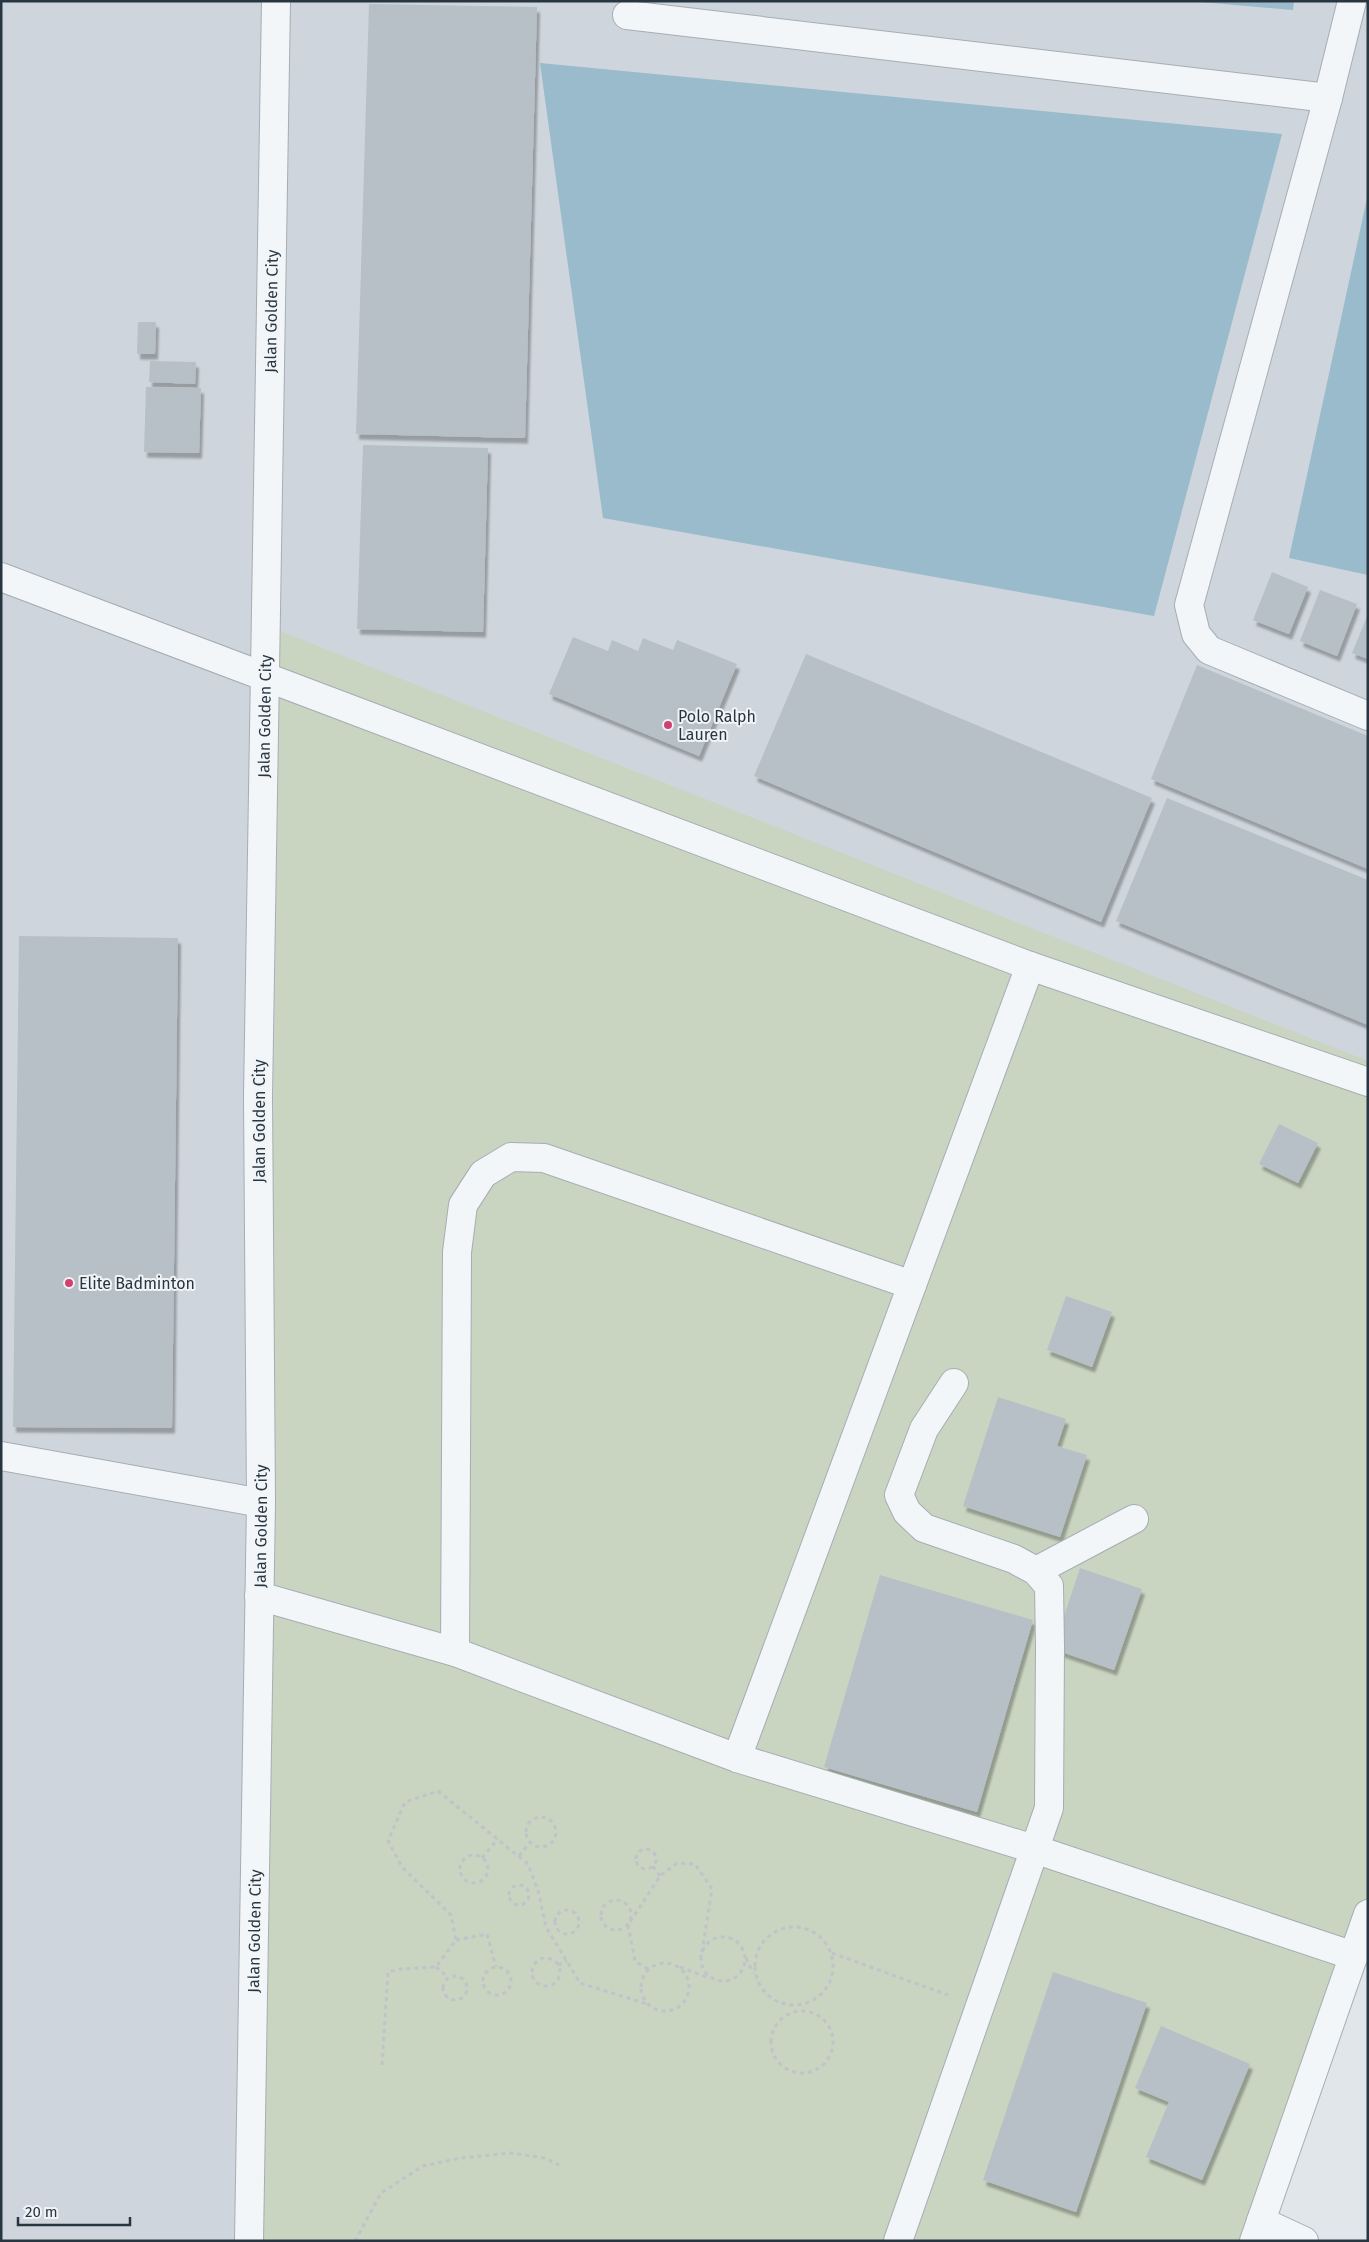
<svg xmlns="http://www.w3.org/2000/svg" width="1369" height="2242" viewBox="0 0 1369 2242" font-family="'Fira Sans',sans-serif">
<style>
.built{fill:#ced5dc}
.green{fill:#c9d4c1}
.water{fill:#9bc}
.building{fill:#b7c0c7;filter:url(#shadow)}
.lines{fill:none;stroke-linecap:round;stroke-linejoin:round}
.minor-casing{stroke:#a5aeb4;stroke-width:30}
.path{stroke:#bec4c9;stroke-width:3;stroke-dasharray:4 4;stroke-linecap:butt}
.minor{stroke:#f3f6f8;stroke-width:28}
.poi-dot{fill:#d53f70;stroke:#f0f4f7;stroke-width:2}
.labels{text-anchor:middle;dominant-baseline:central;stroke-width:4;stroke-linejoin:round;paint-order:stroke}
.street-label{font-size:16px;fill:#283642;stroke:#f0f4f7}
.poi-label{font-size:16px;fill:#283642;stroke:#f0f4f7;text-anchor:start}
</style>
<defs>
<filter id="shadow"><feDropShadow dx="3" dy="5.5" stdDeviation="1" flood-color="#0004"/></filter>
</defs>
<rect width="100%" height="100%" fill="#e0e6ea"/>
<path class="built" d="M1,1H1368V1836L1245,2241H1Z"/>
<path class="green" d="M280,631L1368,1061V1917L1251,2241H258Z"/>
<path class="water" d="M1189,1H1294L1293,10Z
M540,63L1282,134L1154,616L603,518Z
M1368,194V575L1289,558Z"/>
<path class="building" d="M369,4L537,7L525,438L356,434Z
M138,322H156L155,354H137Z
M150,361L196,362L195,384L149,382Z
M146,387L201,388L199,453L144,452Z
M363,445L488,448L483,632L357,629Z
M1272,572L1308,587L1289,634L1253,620Z
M1320,590L1357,604L1337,656L1300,641Z
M1368,614V659L1352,653Z
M573,637L608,651L612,640L638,651L643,638L673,650L677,640L737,664L699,756L549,694Z
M806,654L1152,798L1101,922L754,776Z
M1197,665L1368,736V869L1151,779Z
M1167,798L1368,880V1025L1116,921Z
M19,936L178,938L172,1428L13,1427Z
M1279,1124L1318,1143L1298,1183L1259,1164Z
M1066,1296L1112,1312L1092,1367L1047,1350Z
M998,1397L1066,1419L1057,1446L1087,1455L1060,1537L963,1506Z
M1080,1568L1142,1589L1114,1670L1053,1649Z
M880,1575L1033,1620L977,1812L824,1767Z
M1053,1972L1147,2003L1076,2212L983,2180Z
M1161,2026L1250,2064L1202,2180L1146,2157L1169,2102L1135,2088Z"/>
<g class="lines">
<g class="minor-casing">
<g id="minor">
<path d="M1352,1L1328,98L1189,605L1196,634L1209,650L1368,716"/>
<path d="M627,15L1328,98"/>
<path d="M1,577L1030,966L1368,1082"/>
<path d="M1,1456L261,1503"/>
<path d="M1036,1571L1134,1519"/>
<path d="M259,1596L455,1652L737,1758L1034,1849L1354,1956"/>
<path d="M455,1652L457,1252L463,1205L483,1174L511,1157L544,1158L912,1285"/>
<path d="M737,1758L1030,966"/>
<path d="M1261,2221L1304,2241"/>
<path id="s1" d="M249,2241L261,1503L258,1097L276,1"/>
<path d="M898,2241L1049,1808L1050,1647L1049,1586L1036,1571L1014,1559L924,1528L907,1512L899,1495L924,1429L954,1383"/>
<path d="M1254,2241L1368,1914"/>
</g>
</g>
<path class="path" d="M526 1832a15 15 0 1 1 30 0a15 15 0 1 1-30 0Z
M636 1859a10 10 0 1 1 20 0a10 10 0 1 1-20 0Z
M460 1869a14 14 0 1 1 28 0a14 14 0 1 1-28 0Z
M519,1856L530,1842
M482,1858L498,1839
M653,1866L660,1876
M509 1895a10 10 0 1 1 20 0a10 10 0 1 1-20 0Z
M601 1915a15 15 0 1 1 30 0a15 15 0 1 1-30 0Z
M555 1922a12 12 0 1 1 24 0a12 12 0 1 1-24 0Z
M755 1966a39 39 0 1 1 78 0a39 39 0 1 1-78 0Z
M701 1959a22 22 0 1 1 44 0a22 22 0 1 1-44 0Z
M456,1940L487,1934L496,1967
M832,1953L948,1995
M746,1958L753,1973
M532 1972a14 14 0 1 1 28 0a14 14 0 1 1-28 0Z
M641 1987a24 24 0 1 1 48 0a24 24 0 1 1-48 0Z
M558,1965L567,1961
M436,1967L448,1977
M680,1967L709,1978
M483 1981a14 14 0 1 1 28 0a14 14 0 1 1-28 0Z
M648,1969L635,1961L628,1925L660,1876L677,1863L695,1864L712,1889L702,1952
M443 1988a12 12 0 1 1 24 0a12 12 0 1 1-24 0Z
M771 2042a31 31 0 1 1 62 0a31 31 0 1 1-62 0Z
M382,2065L388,1972L400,1969L436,1967L456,1940L451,1915L402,1867L388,1841L405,1802L438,1791L528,1864L539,1894L546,1927L580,1983L647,2004
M355,2241L381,2193L423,2166L461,2158L511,2153L545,2158L559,2165"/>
<use href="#minor" class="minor"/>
</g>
<g class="poi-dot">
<circle cx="668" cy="725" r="5"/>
<circle cx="69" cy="1283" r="5"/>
</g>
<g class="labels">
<g class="street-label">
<text stroke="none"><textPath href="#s1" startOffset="1930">Jalan Golden City</textPath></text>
<text stroke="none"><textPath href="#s1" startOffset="1525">Jalan Golden City</textPath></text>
<text transform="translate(259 1121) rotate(-90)">Jalan Golden City</text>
<text stroke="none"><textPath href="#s1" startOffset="715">Jalan Golden City</textPath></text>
<text stroke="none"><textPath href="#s1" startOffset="310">Jalan Golden City</textPath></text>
</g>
<g class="poi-label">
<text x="678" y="716">Polo Ralph<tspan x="678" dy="18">Lauren</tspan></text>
<text x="79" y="1283">Elite Badminton</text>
</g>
</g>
<rect width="1369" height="2242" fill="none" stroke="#283642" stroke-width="5"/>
<path d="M18 2217v8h112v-8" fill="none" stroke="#283642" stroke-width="2.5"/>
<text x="25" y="2217" font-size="15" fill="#283642" stroke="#f0f4f7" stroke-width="4" paint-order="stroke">20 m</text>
</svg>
